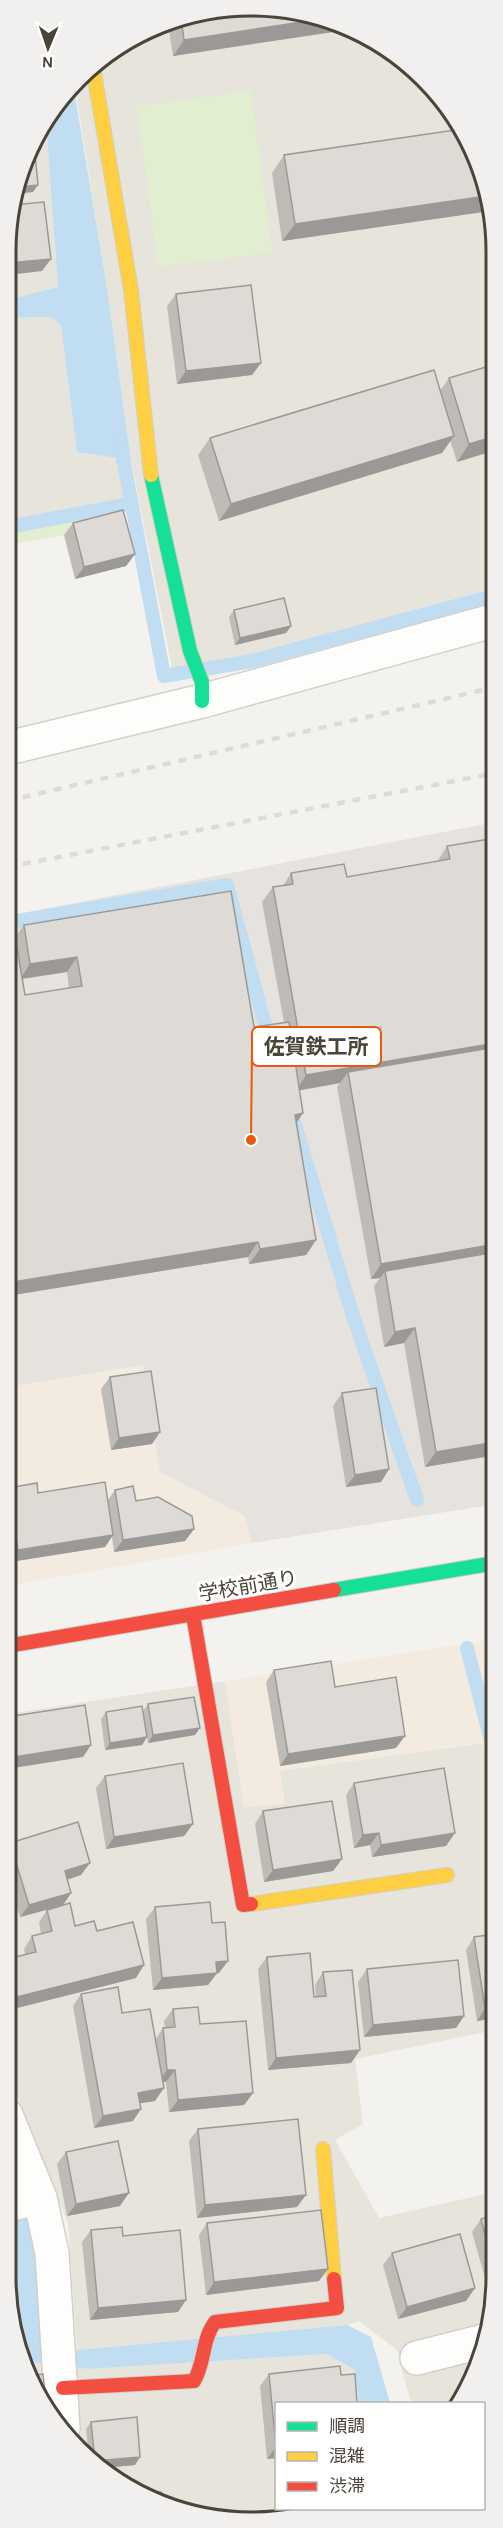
<svg xmlns="http://www.w3.org/2000/svg" width="503" height="2528" viewBox="0 0 503 2528" font-family="Karla,'Noto Sans JP',sans-serif">
<style>
.residential{fill:#e7e4dc}
.commercial{fill:#f3ebdf}
.industrial{fill:#e6e2de}
.green{fill:#e1eecf}
.water{fill:#c0ddf1}
.lines{fill:none;stroke-linecap:round;stroke-linejoin:round}
.stream{stroke:#c0ddf1;stroke-width:14}
.street-casing{stroke:#d2d0cb;stroke-width:36}
.fast-casing{stroke:#d3cfc5;stroke-width:16}
.slow-casing{stroke:#d3cfc5;stroke-width:16}
.jam-casing{stroke:#d3cfc5;stroke-width:16}
.street{stroke:#fdfdfc;stroke-width:33}
.fast{stroke:#16e098;stroke-width:14}
.slow{stroke:#ffcf43;stroke-width:14}
.jam{stroke:#f24e42;stroke-width:14}
.rail{stroke:#dbdbda;stroke-width:4.5;stroke-dasharray:8 8;stroke-linecap:butt}
.wall{fill:#bfbcb8;fill-rule:evenodd}
.shaded-wall{fill:#9b9996}
.building{fill:#dedbd6;stroke:#9b9996;stroke-width:1.5}
.labels{text-anchor:middle;dominant-baseline:central;stroke-width:6;stroke-linejoin:round;paint-order:stroke}
.street-label{font-size:20px;fill:#4b4439;stroke:#fff}
.rim{fill:none;stroke:#4b4439;stroke-width:3}
.leader{fill:none;stroke:#e8590c;stroke-width:2}
.callout-dot{fill:#e8590c;stroke:#fff;stroke-width:2}
.callout{fill:#fff;stroke:#e8590c;stroke-width:2}
.callout-label{font-size:21px;text-anchor:middle;font-weight:bold;fill:#4b4439}
</style>
<rect width="100%" height="100%" fill="#f4f2ee"/>
<path class="residential" d="M283,8L360,31L425,78L472,143L496,235V587L256,656L172,668L131,460L106,282L75,88L102,57L188,14Z
M46,121L58,288L8,300V220L39,129Z
M50,317L61,325L77,452L118,458L124,501L8,523V318Z
M225,1681L244,1807L279,1771L483,1743L495,1787V2030L355,2059L363,2124L335,2140L379,2218L495,2192V2308L461,2403H411L397,2350L359,2321L347,2325L77,2350L68,2223L22,2111L6,2055L7,1714Z
M6,2213L10,2225L12,2305L6,2276Z
M327,2354L355,2370L359,2403L276,2404V2508L331,2509L236,2521L157,2503L78,2450L25,2370L23,2361L88,2369Z"/>
<path class="commercial" d="M143,1365L160,1472L246,1516L252,1543L7,1586V1387Z
M495,1639V1777H492L483,1742L280,1771L285,1804L244,1807L225,1681Z"/>
<path class="industrial" d="M496,822V1504L252,1543L245,1516L160,1472L143,1365L7,1387V916Z"/>
<path class="green" d="M251,91L272,253L158,267L137,106Z
M8,361L14,425H8Z
M124,501V525L8,545V523Z"/>
<path class="water" d="M74,89L106,282L131,460L77,452L61,325L50,317L8,318V300L58,287L46,121Z
M6,2157L28,2217L41,2280L42,2344L77,2350L347,2325L371,2337L390,2403H359L355,2370L327,2354L88,2369L23,2361L12,2305L10,2226L6,2213Z"/>
<g class="lines">
<path class="stream" d="M120,442L164,676L252,661L496,595
M8,527L130,504
M7,923L227,885L270,1043
M294,1122L354,1319L417,1500
M467,1648L495,1756"/>
<g class="street-casing">
<path id="street" d="M8,748L202,701L496,620
M6,2115L40,2198L52,2253L63,2428
M6,2205L40,2198
M417,2358L484,2341"/>
</g>
<g class="fast-casing">
<path id="fast" d="M151,475L190,651L202,682V701
M334,1590L495,1563"/>
</g>
<g class="slow-casing">
<path id="slow" d="M93,67L131,290L151,475
M251,1904L447,1875
M323,2149L334,2279"/>
</g>
<g class="jam-casing">
<path id="jam" d="M193,1615L243,1905L251,1904
M7,1646L334,1590
M63,2388L194,2381C205,2363 202,2339 215,2322L337,2308L334,2279"/>
</g>
<use href="#street" class="street"/>
<use href="#fast" class="fast"/>
<use href="#slow" class="slow"/>
<use href="#jam" class="jam"/>
<path class="rail" d="M7,801L496,687
M7,867L496,773"/>
</g>
<path class="wall" d="M283,8L353,29L173,56L168,24L188,14Z
M472,143L490,211L282,241L272,173L284,155Z
M176,294L261,363L252,375L177,384L167,306Z
M496,364V450L457,462L450,440L442,453L219,521L198,455L210,438L440,391L449,378Z
M73,523L135,554L126,566L75,579L64,535Z
M234,610L291,626L286,633L235,645L229,617Z
M496,838V1455L425,1467L404,1343L384,1347L374,1286L380,1278L371,1279L337,1087L340,1083L300,1090L297,1123L316,1240L306,1255L249,1264L248,1257L7,1296L15,937L24,925L254,1027L284,1022L262,902L273,887L283,886L291,873L347,877L437,862L447,846ZM67,972L69,988L25,995L23,979Z
M110,1377L160,1432L152,1444L111,1450L101,1389Z
M342,1393L389,1469L381,1482L346,1487L333,1406Z
M8,1488L38,1493L108,1500L115,1490L136,1501L194,1529L185,1541L114,1552L112,1537L105,1547L10,1562L7,1544V1490Z
M274,1670L335,1687L396,1748L280,1766L266,1682Z
M148,1704L200,1728L195,1735L148,1743L143,1711Z
M106,1712L147,1737L142,1745L105,1750L101,1719Z
M105,1776L193,1824L184,1836L106,1849L96,1788Z
M354,1783L446,1846L372,1857L370,1845L354,1848L346,1795Z
M263,1811L342,1859L333,1871L264,1882L255,1824Z
M10,1843L81,1875L67,1880L71,1893L63,1905L75,1926L97,1931L136,1978L9,2010L6,2000V1960L7,1959L25,1954L24,1949L32,1936L41,1934L39,1922L47,1910L20,1917L6,1872V1848Z
M155,1907L212,1923L219,1973H217L208,1985L153,1990L146,1919Z
M495,1934V2018L477,2021L466,1950L474,1937Z
M267,1957L314,1997H316L315,1985L323,1972L360,2050L351,2063L268,2070L258,1969Z
M367,1969L464,2016L456,2028L364,2037L358,1982Z
M81,1994L122,2013L155,2040L163,2028H165L164,2021L173,2009L200,2024L253,2093L244,2105L169,2112L166,2082H162L155,2101L140,2103L133,2121L94,2128L73,2006Z
M198,2129L297,2207L197,2218L189,2141Z
M66,2152L120,2206L67,2216L57,2164Z
M495,2215V2283L487,2285L472,2232L481,2219Z
M207,2223L319,2281L206,2295L199,2235Z
M91,2230L123,2236L186,2300L178,2312L90,2320L82,2242Z
M392,2253L475,2288L466,2301L398,2319L383,2265Z
M269,2374L341,2375L276,2403V2458L267,2459L260,2386Z
M91,2422L140,2457L135,2465L104,2468L89,2457L86,2429Z"/>
<path class="shaded-wall" d="M321,19L353,29L173,56L184,40Z
M38,185L33,192L17,194L19,187Z
M486,196L490,211L282,241L295,224Z
M51,259L42,271L8,275V263Z
M261,363L252,375L177,384L186,371Z
M454,436L442,453L219,521L231,504Z
M496,436V450L457,462L469,444Z
M135,554L126,566L75,579L84,567Z
M291,626L286,633L235,645L240,638Z
M77,957L67,972L20,979L30,964Z
M496,1043V1056L348,1072L340,1083L296,1091L306,1075Z
M303,1113L293,1128L295,1115Z
M316,1240L306,1255L249,1264L260,1249Z
M258,1242L248,1257L7,1296V1283Z
M496,1244V1258L385,1271L380,1278L371,1279L381,1264Z
M415,1328L404,1343L384,1347L395,1332Z
M160,1432L152,1444L111,1450L119,1438Z
M496,1442V1455L425,1467L436,1452Z
M389,1469L381,1482L346,1487L355,1475Z
M194,1529L185,1541L114,1552L123,1540Z
M113,1535L105,1547L10,1562L18,1550Z
M200,1728L195,1735L148,1743L153,1735Z
M405,1736L396,1748L280,1766L288,1754Z
M147,1737L142,1745L105,1750L110,1743Z
M91,1745L83,1757L7,1769V1758Z
M193,1824L184,1836L106,1849L114,1837Z
M379,1833L370,1845L354,1848L363,1835Z
M455,1833L446,1846L372,1857L381,1845Z
M342,1859L333,1871L264,1882L273,1870Z
M90,1863L81,1875L56,1883L65,1871Z
M71,1893L63,1905L20,1917L29,1905Z
M228,1961L219,1973L207,1974L216,1962Z
M144,1965L136,1978L9,2010L17,1997Z
M217,1973L208,1985L153,1990L162,1978Z
M495,2007V2018L477,2021L485,2008Z
M464,2016L456,2028L364,2037L373,2025Z
M360,2050L351,2063L268,2070L276,2058Z
M167,2070H175L166,2082H158Z
M164,2088L155,2101L130,2105L138,2093Z
M253,2093L244,2105L169,2112L178,2100Z
M141,2109L133,2121L94,2128L103,2116Z
M129,2193L120,2206L67,2216L76,2204Z
M306,2195L297,2207L197,2218L205,2205Z
M328,2269L319,2281L206,2295L214,2282Z
M495,2274V2283L487,2285Z
M475,2288L466,2301L398,2319L407,2307Z
M186,2300L178,2312L90,2320L98,2308Z
M276,2447V2458L267,2459Z
M140,2457L135,2465L104,2468L96,2462Z"/>
<path class="building" d="M283,8L321,19L184,40L181,18L188,14Z
M462,129L472,143L486,196L295,224L284,155Z
M34,144L38,185L19,187Z
M44,202L51,259L8,263V220L13,205Z
M251,285L261,363L186,371L176,294Z
M496,364V436L469,444L449,378Z
M434,370L454,436L231,504L210,438Z
M123,510L135,554L84,567L73,523Z
M284,598L291,626L240,638L234,610Z
M496,838V1043L306,1075L273,887L293,884L291,873L344,864L347,877L450,859L447,846Z
M231,891L254,1027L289,1022L303,1113L295,1115L316,1240L260,1249L258,1242L7,1283V932L14,931L25,995L82,986L77,957L30,964L24,925Z
M496,1047V1244L381,1264L348,1072Z
M496,1252V1442L436,1452L415,1328L395,1332L385,1271Z
M151,1371L160,1432L119,1438L110,1377Z
M376,1388L389,1469L355,1475L342,1393Z
M105,1482L113,1535L18,1550L8,1488L37,1483L38,1493Z
M133,1486L136,1501L158,1497L192,1516L194,1529L123,1540L115,1490Z
M331,1661L335,1687L396,1677L405,1736L288,1754L274,1670Z
M194,1697L200,1728L153,1735L148,1704Z
M85,1705L91,1745L7,1758V1717Z
M142,1706L147,1737L110,1743L106,1712Z
M183,1763L193,1824L114,1837L105,1776Z
M444,1768L455,1833L381,1845L379,1833L363,1835L354,1783Z
M332,1801L342,1859L273,1870L263,1811Z
M78,1822L90,1863L65,1871L71,1893L29,1905L10,1843Z
M210,1902L212,1923L225,1922L228,1961L216,1962L217,1973L162,1978L155,1907Z
M70,1903L75,1926L94,1921L97,1931L133,1922L144,1965L17,1997L7,1959L36,1952L32,1936L52,1931L47,1910Z
M495,1934V2007L485,2008L474,1937Z
M310,1953L314,1997L326,1996L323,1972L352,1970L360,2050L276,2058L267,1957Z
M458,1960L464,2016L373,2025L367,1969Z
M118,1987L122,2013L150,2009L164,2088L138,2093L141,2109L103,2116L81,1994Z
M198,2007L200,2024L246,2021L253,2093L178,2100L175,2070H167L163,2028L175,2027L173,2009Z
M298,2119L306,2195L205,2205L198,2129Z
M118,2141L129,2193L76,2204L66,2152Z
M321,2210L328,2269L214,2282L207,2223Z
M495,2215V2272L481,2219Z
M122,2227L123,2236L180,2230L186,2300L98,2308L91,2230Z
M460,2234L475,2288L407,2307L392,2253Z
M340,2366L341,2375L355,2374L357,2403H276V2447L269,2374Z
M43,2374L46,2402L28,2376Z
M137,2417L140,2457L95,2461L91,2422Z
M161,2492L163,2505L157,2503L144,2494Z"/>
<g class="labels">
<g class="street-label">
<text transform="translate(248 1586) rotate(-10)">学校前通り</text>
</g>
</g>
<path d="M0 0H503V2528H0ZM251 16H251A235 235 0 0 1 486 251V2277A235 235 0 0 1 251 2512H251A235 235 0 0 1 16 2277V251A235 235 0 0 1 251 16Z" fill="#f1f0ef" fill-rule="evenodd"/>
<path class="rim" d="M251 16H251A235 235 0 0 1 486 251V2277A235 235 0 0 1 251 2512H251A235 235 0 0 1 16 2277V251A235 235 0 0 1 251 16Z"/>
<path class="leader" d="M251 1140L252 1047"/>
<circle class="callout-dot" cx="251" cy="1140" r="6"/>
<rect class="callout" x="252" y="1027" width="129" height="39" rx="6"/>
<g class="callout-label">
<text x="316" y="1054">佐賀鉄工所</text>
</g>
<rect x="275" y="2402" width="210" height="108" fill="#ffffff" stroke="#b7b4b0" stroke-width="1.5"/>
<rect x="287" y="2422" width="30" height="9" fill="#16e098" stroke="#b7b4b0" stroke-width="1.5"/>
<text x="329" y="2432" font-size="18" fill="#4b4439">順調</text>
<rect x="287" y="2452" width="30" height="9" fill="#ffcf43" stroke="#b7b4b0" stroke-width="1.5"/>
<text x="329" y="2462" font-size="18" fill="#4b4439">混雑</text>
<rect x="287" y="2482" width="30" height="9" fill="#f24e42" stroke="#b7b4b0" stroke-width="1.5"/>
<text x="329" y="2492" font-size="18" fill="#4b4439">渋滞</text>
<g transform="translate(48 48) rotate(182)" stroke="#ffffff" stroke-width="4.5" paint-order="stroke">
<path d="M0-4.5L10 22L0 15L-10 22Z" fill="#4b4439"/>
<text y="-9" font-size="16" font-weight="bold" text-anchor="middle" fill="#4b4439">N</text>
</g>
</svg>
